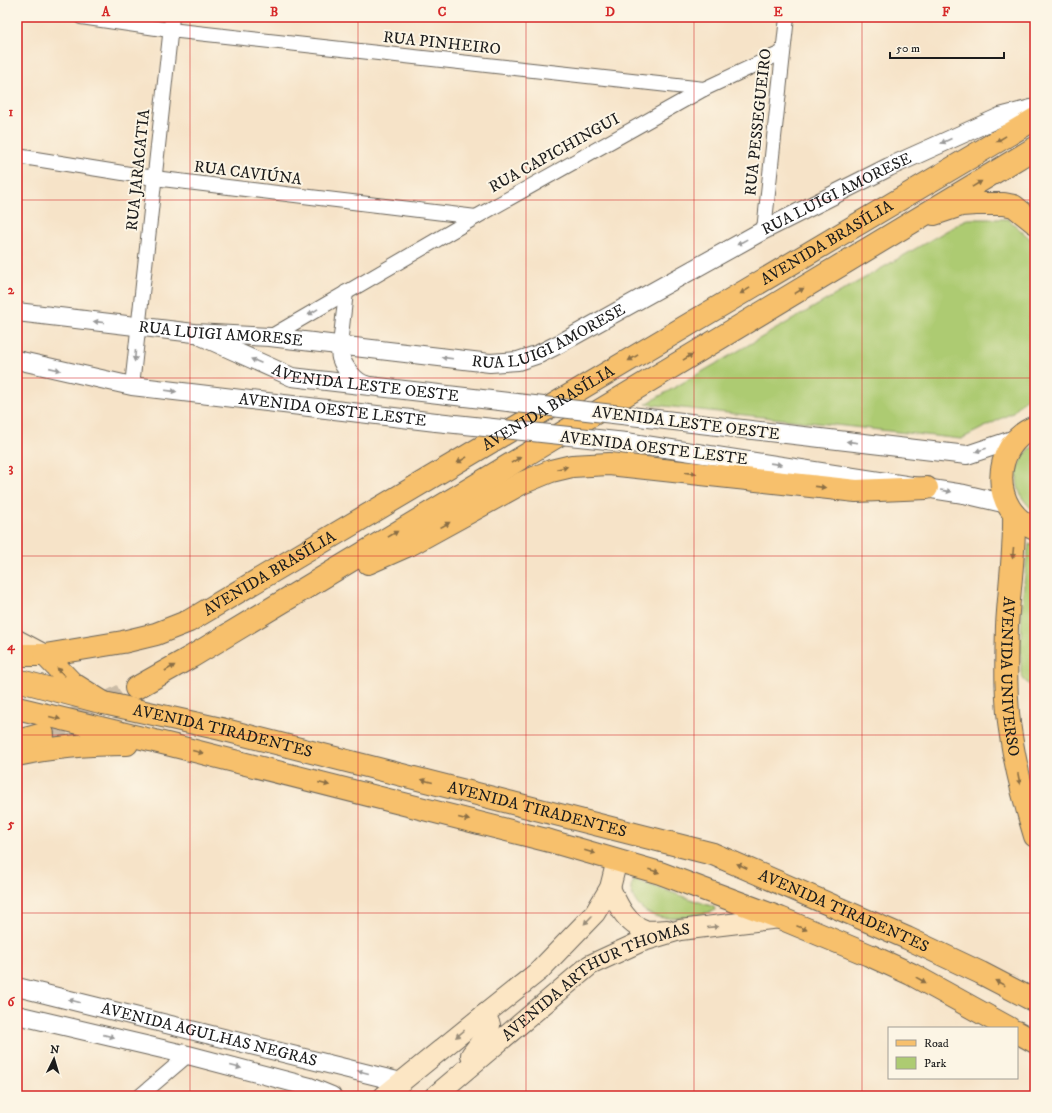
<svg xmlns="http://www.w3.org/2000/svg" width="1052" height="1113" viewBox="0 0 1052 1113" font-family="'IM FELL DW Pica',serif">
<rect width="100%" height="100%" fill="#fcf5e5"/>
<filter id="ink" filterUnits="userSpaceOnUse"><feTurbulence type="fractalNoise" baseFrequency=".025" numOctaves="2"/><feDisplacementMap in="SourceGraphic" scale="8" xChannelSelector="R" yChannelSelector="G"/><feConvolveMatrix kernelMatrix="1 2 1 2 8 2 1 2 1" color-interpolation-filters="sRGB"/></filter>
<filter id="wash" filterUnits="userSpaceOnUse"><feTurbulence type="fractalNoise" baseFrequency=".012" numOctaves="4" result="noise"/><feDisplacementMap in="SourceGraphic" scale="16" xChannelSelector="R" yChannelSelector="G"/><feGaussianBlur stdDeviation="0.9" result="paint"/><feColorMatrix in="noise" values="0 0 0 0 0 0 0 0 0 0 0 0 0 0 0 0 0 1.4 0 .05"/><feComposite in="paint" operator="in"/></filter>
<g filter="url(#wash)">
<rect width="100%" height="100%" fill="#f6e3c8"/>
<g fill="#adcb72" stroke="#647447">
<path d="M967,219H1008L1035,243V389L1012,413L961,439L646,404Z"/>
<path d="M1035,445V511C1011,495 1011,461 1035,445Z"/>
<path d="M1029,544L1035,546L1034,627L1035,690L1024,680L1021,673C1020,629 1022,586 1029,544Z"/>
<path d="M633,879L714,907L715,910L712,912C698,914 681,919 666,918C650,918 632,905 631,888C631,885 633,882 633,879Z"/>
</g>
</g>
<g filter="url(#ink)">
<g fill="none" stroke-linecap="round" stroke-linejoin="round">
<path stroke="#cabba6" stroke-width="22" stroke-dasharray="22 11" stroke-linecap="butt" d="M43,734L136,688"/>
<g stroke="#686258" stroke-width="16">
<g id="minor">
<path d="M81,17L170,30L704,89"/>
<path d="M17,156L154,178L476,217"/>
<path d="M764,230L787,17"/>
<path d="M270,337L476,217L704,89L783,52"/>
<path d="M340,345L346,292"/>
<path d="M132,386L172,17"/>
<path d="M140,1096L188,1055"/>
</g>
</g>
<g stroke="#686258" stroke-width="20">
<g id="tertiary">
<path id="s1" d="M17,312L194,333L270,337L490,363L518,361L539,354L559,344L764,230L889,167L1000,117L1035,108"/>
<path id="s2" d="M203,337L292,377L508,402"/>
<path d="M340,345C340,349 340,354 341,358C344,368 356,383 366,385"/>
<path id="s3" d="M17,360L132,386L436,422"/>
<path d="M648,418L967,455L1018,438"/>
<path d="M626,442L964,494L1007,504"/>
<path id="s4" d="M17,987L401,1082"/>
<path d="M17,1015L188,1055L310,1087L332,1096"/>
</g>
</g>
<g stroke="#686258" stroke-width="22">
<g id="secondary">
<path d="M17,640L45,655"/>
<path d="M610,888C618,905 626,924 645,930C652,932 660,930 667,930"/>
<path d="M471,1055L489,1031L490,1025L485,1014"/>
<path d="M384,1096L485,1014L539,971L595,913L610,888L617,860"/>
<path id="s5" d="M435,1096L590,965L640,942L680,930L780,918"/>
</g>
</g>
<g stroke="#686258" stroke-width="24">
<g id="primary">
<path d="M934,214L961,205L976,204H1004L1014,206L1035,223"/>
<path d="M1035,427C990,445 990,511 1035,529"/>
<path id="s6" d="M1014,514C1015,552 1009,589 1007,626C1006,661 1005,702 1011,736C1016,770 1025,803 1035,836"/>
<path id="s7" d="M17,680L104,703L221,729L713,854L907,938L981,973L1035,1001"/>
<path d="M17,708L171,745L550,841L660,873L780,918L869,955L911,974L1009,1028"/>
<path d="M17,755C53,747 90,744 127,744"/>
<path d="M1017,1032L1035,1042"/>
</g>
</g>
<g stroke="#686258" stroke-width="24">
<g id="trunk">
<path d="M368,563L411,544L522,483L551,471L572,466L609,464L856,491L927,488"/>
<path id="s8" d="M17,655H45L123,642L156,634L189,621L1035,119"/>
<path d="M45,655L72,683L104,703"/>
<path d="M136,688L191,657L1035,148"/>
<path d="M17,741L43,734"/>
</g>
</g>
<use href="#minor" stroke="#fff" stroke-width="14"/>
<use href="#tertiary" stroke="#fff" stroke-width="18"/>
<use href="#secondary" stroke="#fce6c4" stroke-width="20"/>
<use href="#primary" stroke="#f7c06c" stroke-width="22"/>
<use href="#trunk" stroke="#f7c06c" stroke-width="22"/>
<g stroke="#686258" stroke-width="20" stroke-linecap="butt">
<g id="tertiary-bridge">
<path d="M508,402L648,418"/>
<path d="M436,422L626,442"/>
</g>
</g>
<use href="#tertiary-bridge" stroke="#fff" stroke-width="18"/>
</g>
<defs><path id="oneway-solid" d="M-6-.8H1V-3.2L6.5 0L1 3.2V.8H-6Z"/></defs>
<g fill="#8a6e44">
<use href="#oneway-solid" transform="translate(1001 139) rotate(149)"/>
<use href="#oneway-solid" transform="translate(977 184) rotate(-31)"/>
<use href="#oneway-solid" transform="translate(745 291) rotate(149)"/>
<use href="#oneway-solid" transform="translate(799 291) rotate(-31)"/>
<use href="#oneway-solid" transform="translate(688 357) rotate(-31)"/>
<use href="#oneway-solid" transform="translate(633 358) rotate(149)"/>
<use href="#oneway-solid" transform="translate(462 460) rotate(149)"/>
<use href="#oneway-solid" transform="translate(516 460) rotate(-31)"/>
<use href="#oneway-solid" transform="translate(562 468) rotate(-13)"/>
<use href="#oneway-solid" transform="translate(691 473) rotate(6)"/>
<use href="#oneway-solid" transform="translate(820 487) rotate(7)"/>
<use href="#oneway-solid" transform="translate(445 525) rotate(-29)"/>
<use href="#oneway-solid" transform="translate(393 534) rotate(-31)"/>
<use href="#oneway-solid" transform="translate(1013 553) rotate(95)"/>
<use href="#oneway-solid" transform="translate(170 668) rotate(-30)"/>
<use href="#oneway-solid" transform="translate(61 672) rotate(-134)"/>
<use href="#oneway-solid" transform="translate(55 718) rotate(14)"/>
<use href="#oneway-solid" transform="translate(198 752) rotate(14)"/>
<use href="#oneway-solid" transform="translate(1019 779) rotate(79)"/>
<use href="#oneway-solid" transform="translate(427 781) rotate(-165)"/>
<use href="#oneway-solid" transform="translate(324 784) rotate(14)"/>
<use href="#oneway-solid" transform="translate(464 819) rotate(14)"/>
<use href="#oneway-solid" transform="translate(590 852) rotate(16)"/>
<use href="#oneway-solid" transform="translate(742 866) rotate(-156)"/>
<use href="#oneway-solid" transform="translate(654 871) rotate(18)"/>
<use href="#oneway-solid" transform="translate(802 928) rotate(22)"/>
<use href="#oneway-solid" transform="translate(921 980) rotate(29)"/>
<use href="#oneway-solid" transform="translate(1000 983) rotate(-153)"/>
</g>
<g fill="#999">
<use href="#oneway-solid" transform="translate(946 141) rotate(156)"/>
<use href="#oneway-solid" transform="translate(742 242) rotate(151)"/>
<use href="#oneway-solid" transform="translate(313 312) rotate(149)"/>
<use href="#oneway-solid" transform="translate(99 322) rotate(-173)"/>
<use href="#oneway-solid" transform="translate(135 356) rotate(95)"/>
<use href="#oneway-solid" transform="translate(447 358) rotate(-173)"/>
<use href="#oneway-solid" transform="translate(256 361) rotate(-157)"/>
<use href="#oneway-solid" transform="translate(55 369) rotate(13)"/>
<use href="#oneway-solid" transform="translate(171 391) rotate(7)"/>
<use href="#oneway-solid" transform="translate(852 442) rotate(-173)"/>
<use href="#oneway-solid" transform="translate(981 450) rotate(162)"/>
<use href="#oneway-solid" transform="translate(776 464) rotate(8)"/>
<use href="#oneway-solid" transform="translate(946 491) rotate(9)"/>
<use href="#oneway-solid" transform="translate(74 1001) rotate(-166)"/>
<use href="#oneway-solid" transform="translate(109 1036) rotate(13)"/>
<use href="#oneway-solid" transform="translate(236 1067) rotate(14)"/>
<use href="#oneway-solid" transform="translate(363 1072) rotate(-166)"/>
</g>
<g fill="#978b78">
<use href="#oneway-solid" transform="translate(588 920) rotate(134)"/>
<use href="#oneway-solid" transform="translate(713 927) rotate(-5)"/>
<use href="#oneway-solid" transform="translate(460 1034) rotate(141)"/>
</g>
</g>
<path fill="none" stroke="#d62828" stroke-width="1" stroke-opacity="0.55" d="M190,17V1096M358,17V1096M526,17V1096M694,17V1096M862,17V1096M17,200H1035M17,378H1035M17,556H1035M17,735H1035M17,913H1035"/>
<g text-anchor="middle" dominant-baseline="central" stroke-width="4" stroke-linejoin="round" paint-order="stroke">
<g font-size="16" fill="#1c1c1c" stroke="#fcf5e5">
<text transform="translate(442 43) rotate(6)">RUA PINHEIRO</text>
<text transform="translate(758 122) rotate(-84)">RUA PESSEGUEIRO</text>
<text transform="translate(554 153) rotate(-29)">RUA CAPICHINGUI</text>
<text transform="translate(138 170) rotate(-84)">RUA JARACATIA</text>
<text transform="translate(248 173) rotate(7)">RUA CAVIÚNA</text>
<text stroke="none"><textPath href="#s1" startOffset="864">RUA LUIGI AMORESE</textPath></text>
<text stroke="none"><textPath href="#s8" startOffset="918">AVENIDA BRASÍLIA</textPath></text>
<text stroke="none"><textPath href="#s1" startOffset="540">RUA LUIGI AMORESE</textPath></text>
<text stroke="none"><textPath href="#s1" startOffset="205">RUA LUIGI AMORESE</textPath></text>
<text stroke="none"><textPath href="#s2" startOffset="171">AVENIDA LESTE OESTE</textPath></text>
<text stroke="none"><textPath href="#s8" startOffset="594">AVENIDA BRASÍLIA</textPath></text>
<text stroke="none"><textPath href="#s3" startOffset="320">AVENIDA OESTE LESTE</textPath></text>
<text transform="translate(686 423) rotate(7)">AVENIDA LESTE OESTE</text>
<text transform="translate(654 448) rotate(7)">AVENIDA OESTE LESTE</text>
<text stroke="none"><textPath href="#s8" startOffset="270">AVENIDA BRASÍLIA</textPath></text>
<text stroke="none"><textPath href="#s6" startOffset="163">AVENIDA UNIVERSO</textPath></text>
<text stroke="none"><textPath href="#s7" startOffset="212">AVENIDA TIRADENTES</textPath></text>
<text stroke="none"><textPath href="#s7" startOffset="536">AVENIDA TIRADENTES</textPath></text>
<text stroke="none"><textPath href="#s7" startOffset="860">AVENIDA TIRADENTES</textPath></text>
<text stroke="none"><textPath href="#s5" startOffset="200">AVENIDA ARTHUR THOMAS</textPath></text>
<text stroke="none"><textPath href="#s4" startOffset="198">AVENIDA AGULHAS NEGRAS</textPath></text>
</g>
</g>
<rect width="1052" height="1113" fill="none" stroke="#fcf5e5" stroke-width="44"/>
<rect x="888" y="1027" width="130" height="52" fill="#fcf5e5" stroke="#a29e95"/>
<rect x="896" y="1040" width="20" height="6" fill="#f7c06c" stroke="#a29e95"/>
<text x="924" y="1047" font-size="12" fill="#1c1c1c">Road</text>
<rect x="896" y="1057" width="20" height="12" fill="#adcb72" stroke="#a29e95"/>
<text x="924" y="1067" font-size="12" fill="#1c1c1c">Park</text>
<g transform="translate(54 1059) rotate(5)" stroke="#fcf5e5" stroke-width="3" paint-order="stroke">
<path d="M0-3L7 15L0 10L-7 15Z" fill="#1c1c1c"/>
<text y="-6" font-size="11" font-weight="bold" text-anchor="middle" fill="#1c1c1c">N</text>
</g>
<path d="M890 52v6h114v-6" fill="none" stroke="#1c1c1c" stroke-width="2"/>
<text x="896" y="52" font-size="12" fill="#1c1c1c" stroke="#fcf5e5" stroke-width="3" paint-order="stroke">50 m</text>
<rect x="22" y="22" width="1008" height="1069" fill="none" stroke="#d62828" stroke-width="1.5"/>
<g font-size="13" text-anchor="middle" font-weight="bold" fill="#d62828">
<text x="106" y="16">A</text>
<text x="274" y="16">B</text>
<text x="442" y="16">C</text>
<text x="610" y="16">D</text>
<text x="778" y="16">E</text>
<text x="946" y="16">F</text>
<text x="11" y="116">1</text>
<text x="11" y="294">2</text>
<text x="11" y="472">3</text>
<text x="11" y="650">4</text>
<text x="11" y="828">5</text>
<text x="11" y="1006">6</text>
</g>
</svg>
